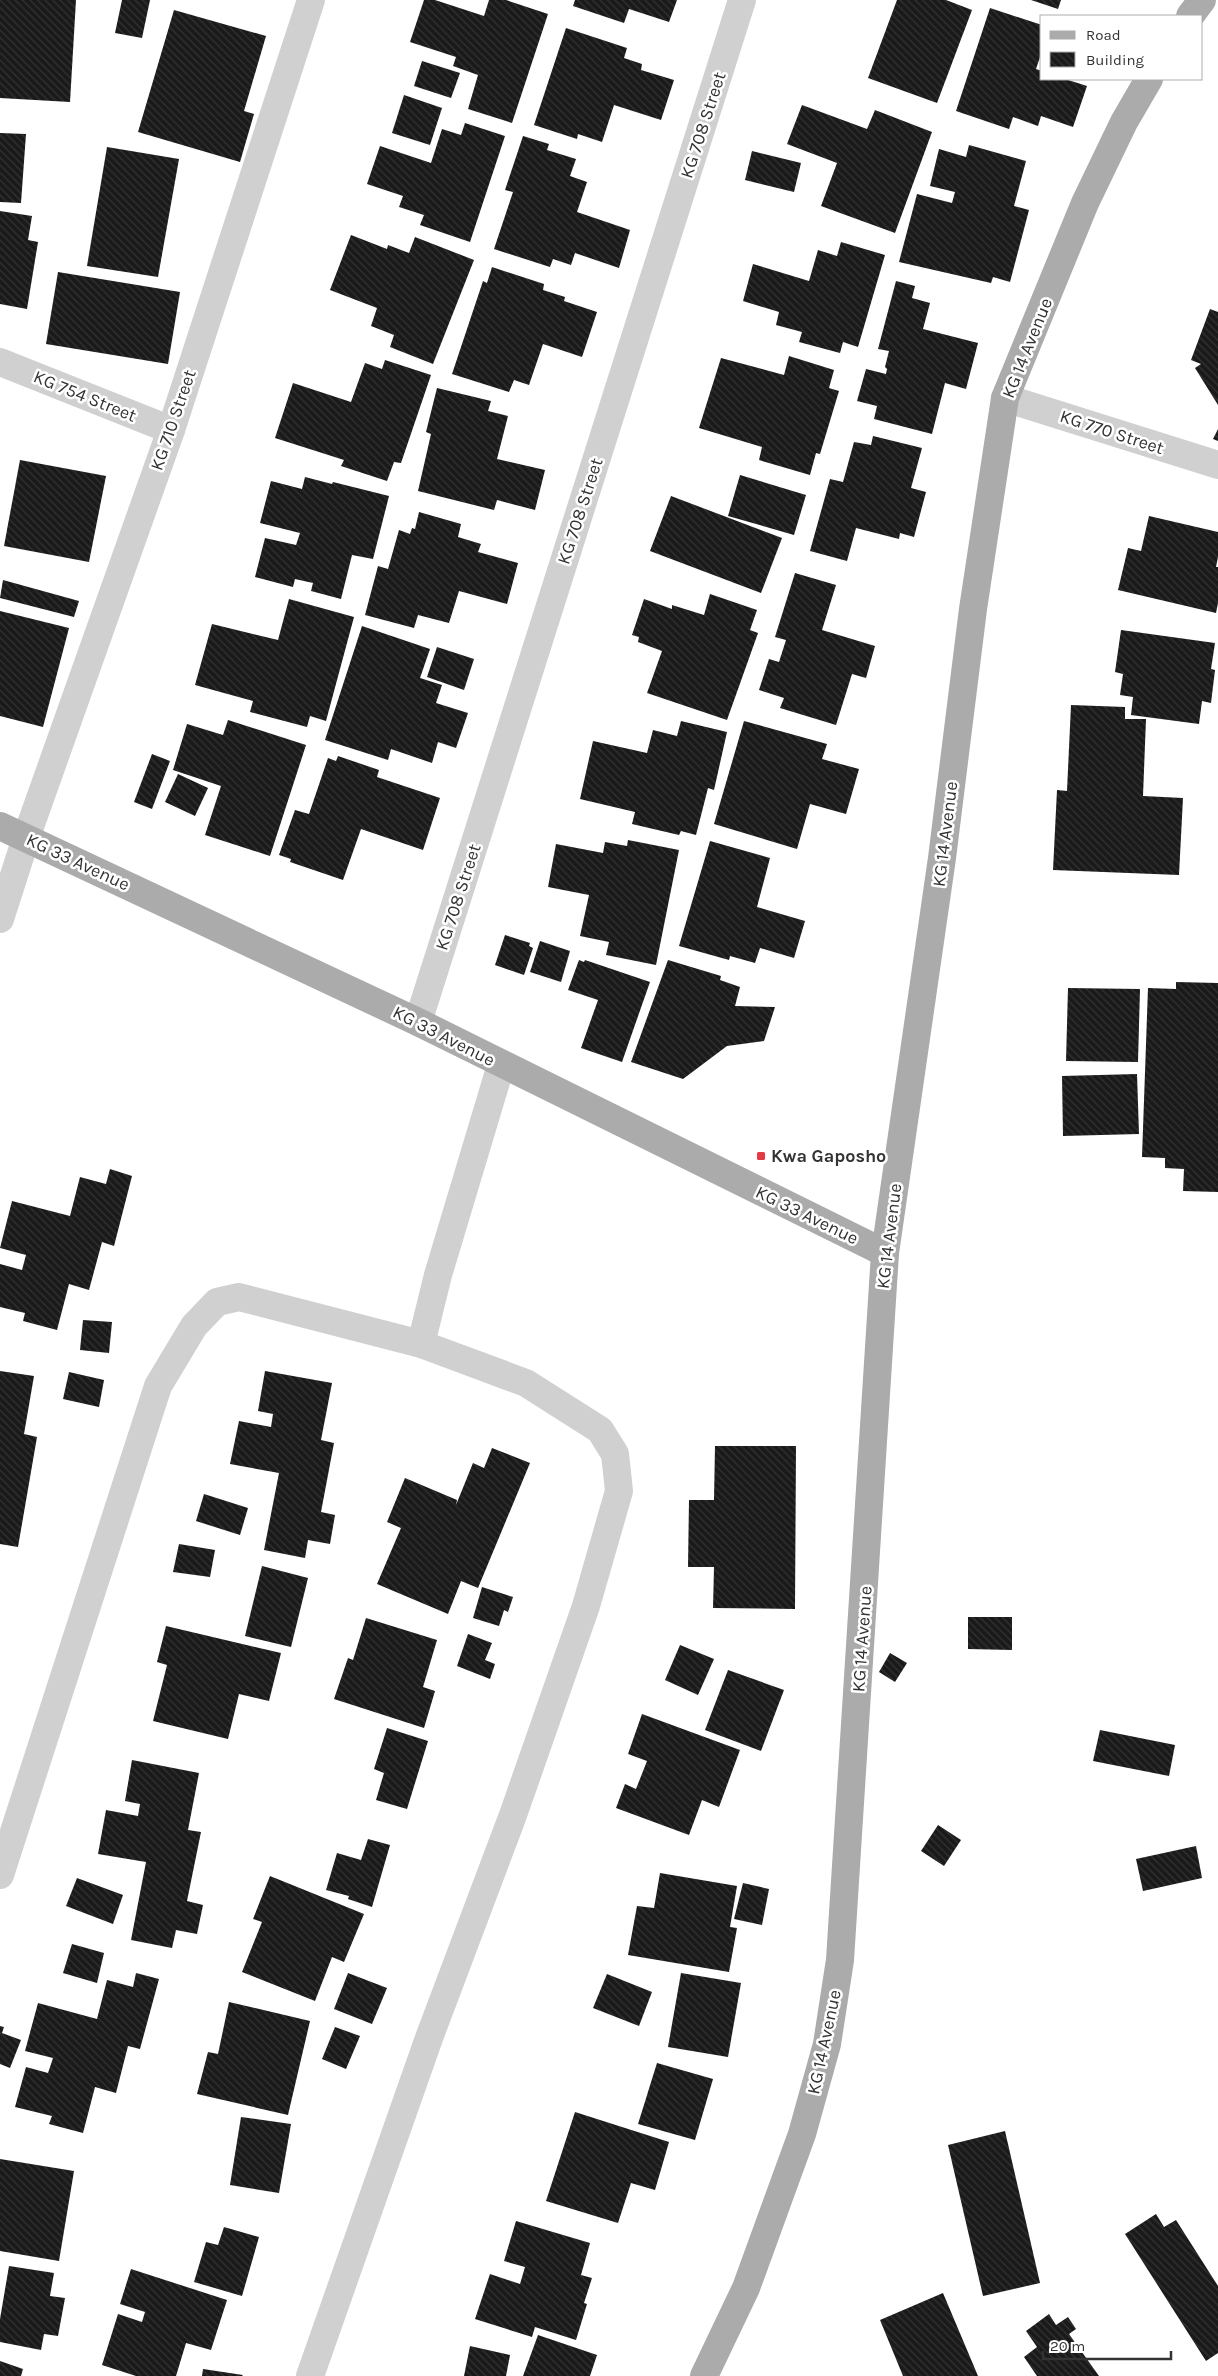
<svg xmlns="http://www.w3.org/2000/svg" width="1218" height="2376" viewBox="0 0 1218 2376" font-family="Karla,sans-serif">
<defs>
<pattern id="building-back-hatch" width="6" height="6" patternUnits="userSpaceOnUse" patternTransform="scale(1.25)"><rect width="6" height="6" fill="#1a1a1a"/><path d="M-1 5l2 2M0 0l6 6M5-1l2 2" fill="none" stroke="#333"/></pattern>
</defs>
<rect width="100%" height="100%" fill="#fff"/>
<g fill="url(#building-back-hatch)">
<path d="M0,0H76L70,102L0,98Z"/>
<path d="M122,0H150L142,38L115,33Z"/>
<path d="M424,0H435L484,16L489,0H506L548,14L512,123L468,109L478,75L453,66L456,57L410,42Z"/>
<path d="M575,0H677L669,22L629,9L624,23L573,6Z"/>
<path d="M897,0H946L972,10L937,103L868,78Z"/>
<path d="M1031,0H1061L1058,9Z"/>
<path d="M990,8L1042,25V51L1036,69L1042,71V79H1065L1087,86L1073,127L1041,116L1038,126L1013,117L1009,129L956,111Z"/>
<path d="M174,10L266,36L244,111L254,114L240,162L138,132Z"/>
<path d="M566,28L627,48L624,58L642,64L641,70L674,80L661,120L614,105L602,142L578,134L577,139L534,125Z"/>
<path d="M422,61L460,73L451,98L414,86Z"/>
<path d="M404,95L442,108L430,145L392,133Z"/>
<path d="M802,105L867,129L875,110L932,132L895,233L821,206L837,163L787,144Z"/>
<path d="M465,123L505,136L470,242L420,225L424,215L399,207L403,196L367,184L380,146L431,163L442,129L461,135Z"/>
<path d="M0,133L26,134L21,203L0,202Z"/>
<path d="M523,136L549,144L547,150L576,159L570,176L587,182L577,212L630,230L619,268L575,253L571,265L553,259L550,267L494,249L513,192L505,190Z"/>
<path d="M969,145L1026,161L1014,206L1029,210L1010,282L993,277L991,283L899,262L917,194L952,203L955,192L930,186L939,149L966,157Z"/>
<path d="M107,147L179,159L158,277L87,266Z"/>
<path d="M752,151L801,163L794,192L745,180Z"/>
<path d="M0,211L32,216L28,240L38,242L27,309L0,304Z"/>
<path d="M351,235L387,249L388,245L409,253L415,237L474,260L433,364L390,347L394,335L371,326L377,308L330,290Z"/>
<path d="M841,242L885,255L858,347L843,342L840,353L799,342L802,332L776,325L779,312L743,301L753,264L809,281L818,250L837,256Z"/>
<path d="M492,267L544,284L543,290L565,297L564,301L597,312L582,357L543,344L529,385L514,380L509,392L452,374L483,281L487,283Z"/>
<path d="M58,272L180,292L168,364L46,344Z"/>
<path d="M896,281L915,286L912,298L930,303L923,329L978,343L966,389L945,383L932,434L874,419L877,406L857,401L866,369L886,374L887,369L885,367L889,351L878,349Z"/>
<path d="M1210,309L1218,312V405L1195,368L1201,364L1191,360Z"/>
<path d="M789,356L834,370L829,388L839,391L820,454L816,453L810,475L759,460L762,447L699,428L721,358L784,375Z"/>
<path d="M385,360L431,375L401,463L394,462L387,481L341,466L344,460L275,438L293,383L351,402L365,363L382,369Z"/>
<path d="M437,388L491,401L488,411L508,416L497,459L545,470L535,510L497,500L494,510L418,491L431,434L426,432Z"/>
<path d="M1218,429V441L1213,439Z"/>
<path d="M873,436L922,448L911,488L926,492L914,537L900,533L899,539L856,528L847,561L810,551L830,479L843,482L854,442L871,445Z"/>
<path d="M20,460L106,476L89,562L4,546Z"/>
<path d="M740,475L806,495L794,535L728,516Z"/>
<path d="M305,477L332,484L333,482L389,496L373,559L352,555L341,599L311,591L313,583L295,579L293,587L255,577L265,538L296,545L300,533L260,523L271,481L302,489Z"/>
<path d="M671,496L782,538L761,593L650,551Z"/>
<path d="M419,512L461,524L458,537L481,544L478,552L518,563L507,604L459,591L449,623L418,615L414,628L365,615L378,566L388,569L399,530L410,534L412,528L415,529Z"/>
<path d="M1149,516L1218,532V557L1216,567H1218V603L1216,613L1118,590L1128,548L1141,551Z"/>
<path d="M795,573L836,585L822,630L875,646L866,678L852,674L836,725L780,708L784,698L759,690L769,659L779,662L786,640L775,637Z"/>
<path d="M3,580L79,601L74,617L0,598Z"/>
<path d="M710,594L757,610L750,630L758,633L727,720L647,693L662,651L638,642L639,637L632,635L644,599L672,609V605L704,615Z"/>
<path d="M289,599L354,617L326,721L310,716L307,727L250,712L253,701L195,685L212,624L278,640Z"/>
<path d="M0,611L69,628L43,727L0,716Z"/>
<path d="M362,626L430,649L420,678L442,685L436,703L468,713L456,748L438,742L432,763L391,749L388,760L325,740Z"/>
<path d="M1121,630L1215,643L1211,669L1215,670L1211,703L1202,701L1199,724L1131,715L1133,697L1120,695L1123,674L1115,672Z"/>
<path d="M437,647L474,659L464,690L427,677Z"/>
<path d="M1071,705L1125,707V719H1146L1143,796L1183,798L1179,875L1053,870L1057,790L1067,791Z"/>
<path d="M228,720L306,745L270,856L205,835L221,786L173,770L187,724L223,735Z"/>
<path d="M681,721L727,732L714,790L708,788L696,835L681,831L679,835L632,824L635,812L580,799L593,741L647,753L653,730L677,736Z"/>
<path d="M744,721L827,744L822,759L859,769L846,814L810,804L797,849L714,824Z"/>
<path d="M152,754L170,761L152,809L134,802Z"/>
<path d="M338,756L379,770L377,777L440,798L423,850L361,829L343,880L290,862L291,859L279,855L295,810L309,814L328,758L336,761Z"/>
<path d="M178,774L208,788L195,816L165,802Z"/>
<path d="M628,840L679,850L656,965L606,955L609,942L580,936L589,895L548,887L556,844L603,853L605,842L627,846Z"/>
<path d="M710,841L770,858L757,907L805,921L794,958L760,948L755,963L730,956L729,960L679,946Z"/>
<path d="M505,935L530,943L529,946L533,948L524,975L495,965Z"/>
<path d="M540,941L570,951L561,982L530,972Z"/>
<path d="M579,960L584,962L585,960L650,982L622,1062L581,1048L598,1000L568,990Z"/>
<path d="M668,960L721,976L720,980L740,987L735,1006L775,1007L764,1041L727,1046L683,1079L631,1062Z"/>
<path d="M1176,982L1218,983V1192L1183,1191L1184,1169L1165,1168V1158L1142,1157L1148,988L1176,989Z"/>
<path d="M1068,988L1140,989L1138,1062L1066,1061Z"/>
<path d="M1137,1074L1139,1134L1063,1136L1062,1076Z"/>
<path d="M110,1169L132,1176L114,1246L102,1242L89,1290L69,1284L57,1330L23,1321L25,1313L0,1307V1264L22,1270L26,1255L0,1248L12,1201L70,1216L80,1177L106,1184Z"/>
<path d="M83,1320L112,1322L109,1353L80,1350Z"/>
<path d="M0,1371L34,1376L24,1434L37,1437L18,1547L0,1544Z"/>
<path d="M265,1371L332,1383L321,1440L334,1443L321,1512L335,1515L330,1544L308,1540L305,1558L264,1550L279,1473L230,1464L239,1421L271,1427L273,1414L258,1411Z"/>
<path d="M69,1372L104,1380L99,1407L63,1399Z"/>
<path d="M715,1446H796L795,1609L713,1608L714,1567H688L689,1500H714Z"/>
<path d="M492,1448L530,1463L478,1588L461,1581L448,1614L377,1584L401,1528L387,1522L405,1478L457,1500L456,1505L473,1463L484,1468Z"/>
<path d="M204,1494L248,1508L240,1535L196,1521Z"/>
<path d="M179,1544L215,1550L210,1577L173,1572Z"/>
<path d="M262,1566L308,1578L291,1647L245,1636Z"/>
<path d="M482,1587L513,1597L508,1612L504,1610L499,1626L473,1618Z"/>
<path d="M968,1617H1012V1650L968,1649Z"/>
<path d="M366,1618L437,1640L423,1687L435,1691L424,1728L334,1699L348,1658L353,1660Z"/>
<path d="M166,1626L281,1653L269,1701L239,1694L228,1739L153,1721L167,1665L157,1662Z"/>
<path d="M468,1634L492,1643L485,1660L495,1664L490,1679L457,1666Z"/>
<path d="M680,1645L714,1659L698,1695L665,1680Z"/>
<path d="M890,1653L907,1663L895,1682L879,1672Z"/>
<path d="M728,1670L784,1690L761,1751L705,1730Z"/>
<path d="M642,1714L740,1750L719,1807L702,1800L689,1835L616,1808L625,1784L636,1789L647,1761L628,1754Z"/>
<path d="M387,1728L428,1741L407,1809L376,1800L384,1773L374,1769Z"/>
<path d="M1100,1730L1175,1745L1169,1776L1093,1761Z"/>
<path d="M132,1760L199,1773L188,1830L201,1832L187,1901L203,1905L197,1934L176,1930L172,1948L131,1940L146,1862L98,1854L106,1810L138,1816L140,1804L125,1801Z"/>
<path d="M938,1825L961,1840L944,1866L921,1851Z"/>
<path d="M368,1839L390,1845L372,1907L348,1899L349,1896L326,1890L337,1853L361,1860Z"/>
<path d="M1196,1846L1202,1878L1143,1891L1136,1859Z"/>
<path d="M660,1873L737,1886L730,1927L737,1928L729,1972L628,1955L637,1906L654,1908Z"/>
<path d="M270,1876L364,1914L344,1962L332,1957L315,2001L242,1972L262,1922L253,1919Z"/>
<path d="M77,1878L123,1895L113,1924L66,1906Z"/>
<path d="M743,1883L769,1889L762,1925L734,1919Z"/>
<path d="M72,1944L104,1953L97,1983L63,1973Z"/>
<path d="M136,1973L159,1979L140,2049L128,2046L116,2093L95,2087L83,2133L49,2124L52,2116L15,2107L26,2067L48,2073L53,2058L25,2051L38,2003L97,2019L107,1980L133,1987Z"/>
<path d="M348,1973L387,1988L372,2024L334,2009Z"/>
<path d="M681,1973L741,1983L728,2057L668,2047Z"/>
<path d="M607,1974L652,1992L639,2026L593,2008Z"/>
<path d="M229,2002L310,2021L288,2115L197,2094L208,2052L218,2054Z"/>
<path d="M0,2026L4,2027L2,2033L21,2040L10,2068L0,2064Z"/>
<path d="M335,2027L360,2036L346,2069L322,2059Z"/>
<path d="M657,2063L713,2079L695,2140L638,2124Z"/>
<path d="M575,2112L669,2142L655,2190L631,2183L618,2223L546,2201Z"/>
<path d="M241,2117L291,2124L279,2193L230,2185Z"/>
<path d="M1005,2131L1040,2283L983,2296L948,2145Z"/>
<path d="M0,2159L74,2171L59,2261L0,2251Z"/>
<path d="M1156,2214L1164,2227L1176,2220L1218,2286V2353L1206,2361L1125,2234Z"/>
<path d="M516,2221L590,2243L581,2275L592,2278L584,2303L587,2304L576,2340L535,2327L532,2337L475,2319L490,2274L520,2284L525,2267L504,2261Z"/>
<path d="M224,2227L259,2237L242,2296L194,2282L206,2242L218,2245Z"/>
<path d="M9,2266L54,2273L50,2296L65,2298L58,2336L44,2334L41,2350L0,2342V2319Z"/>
<path d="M131,2269L227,2300L211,2350L186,2343L176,2376H136L102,2365L118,2314L142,2322L145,2312L120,2304Z"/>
<path d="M943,2293L978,2376H903L880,2320Z"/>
<path d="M1049,2314L1056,2325L1068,2317L1076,2329L1069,2334L1099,2376H1037L1024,2357L1037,2347L1026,2331Z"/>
<path d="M538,2335L597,2355L590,2376H523Z"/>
<path d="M470,2346L510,2355L506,2376H464Z"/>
<path d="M0,2361L23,2369L21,2376H0Z"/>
<path d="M203,2369L243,2375L242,2376H202Z"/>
</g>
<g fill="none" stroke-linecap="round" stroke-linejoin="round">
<g stroke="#d0d0d0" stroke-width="28">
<path d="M0,362L171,430"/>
<path d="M1005,398L1218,465"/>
<path d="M0,919L26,838L171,430L311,0"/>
<path d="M418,1022L742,0"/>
<path d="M421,1344L438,1275L501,1065"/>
<path d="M0,1875L158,1386L194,1326L217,1302L239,1297L421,1344L526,1383L600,1430L615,1454L619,1491L586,1606L513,1815L429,2038L310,2376"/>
</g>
<g stroke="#ababab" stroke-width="28">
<path d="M1190,16L1202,0"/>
<path d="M0,826L418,1022L885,1253"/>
<path d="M704,2376L746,2288L802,2134L827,2044L840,1960L885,1253L942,858L973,609L1005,398L1085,203L1124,122L1149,79"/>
</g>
</g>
<rect fill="#e63946" stroke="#fff" stroke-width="2" x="756" y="1151" width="10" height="10" rx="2.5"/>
<g text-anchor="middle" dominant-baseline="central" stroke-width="5" stroke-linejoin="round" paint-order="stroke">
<g font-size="18" fill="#333" stroke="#fff">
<text transform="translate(703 125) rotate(-72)">KG 708 Street</text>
<text transform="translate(1027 348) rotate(-68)">KG 14 Avenue</text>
<text transform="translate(85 396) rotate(22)">KG 754 Street</text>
<text transform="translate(173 420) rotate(-71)">KG 710 Street</text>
<text transform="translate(1112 432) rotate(18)">KG 770 Street</text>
<text transform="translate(580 511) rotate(-72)">KG 708 Street</text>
<text transform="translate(945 834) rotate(-83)">KG 14 Avenue</text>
<text transform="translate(78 862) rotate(25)">KG 33 Avenue</text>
<text transform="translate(458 897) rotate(-72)">KG 708 Street</text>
<text transform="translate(444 1036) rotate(27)">KG 33 Avenue</text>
<text transform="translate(807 1215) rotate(26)">KG 33 Avenue</text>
<text transform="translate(889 1236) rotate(-83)">KG 14 Avenue</text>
<text transform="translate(862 1639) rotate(-86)">KG 14 Avenue</text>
<text transform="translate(824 2042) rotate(-78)">KG 14 Avenue</text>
</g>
<g font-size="18" font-weight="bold" fill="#333" stroke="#fff" text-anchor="start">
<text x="771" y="1156">Kwa Gaposho</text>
</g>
</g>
<rect x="1040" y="15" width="162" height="65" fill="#ffffff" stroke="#adadad"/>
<rect x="1050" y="31" width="25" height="8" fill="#ababab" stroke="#adadad"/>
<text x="1086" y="40" font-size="15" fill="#333333">Road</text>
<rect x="1050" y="52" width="25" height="15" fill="url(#building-back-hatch)" stroke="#adadad"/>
<text x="1086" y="65" font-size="15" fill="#333333">Building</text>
<path d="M1043 2351v8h128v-8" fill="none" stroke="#333333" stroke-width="2.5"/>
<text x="1050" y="2351" font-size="15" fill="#333333" stroke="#ffffff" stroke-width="4" paint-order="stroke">20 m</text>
</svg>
